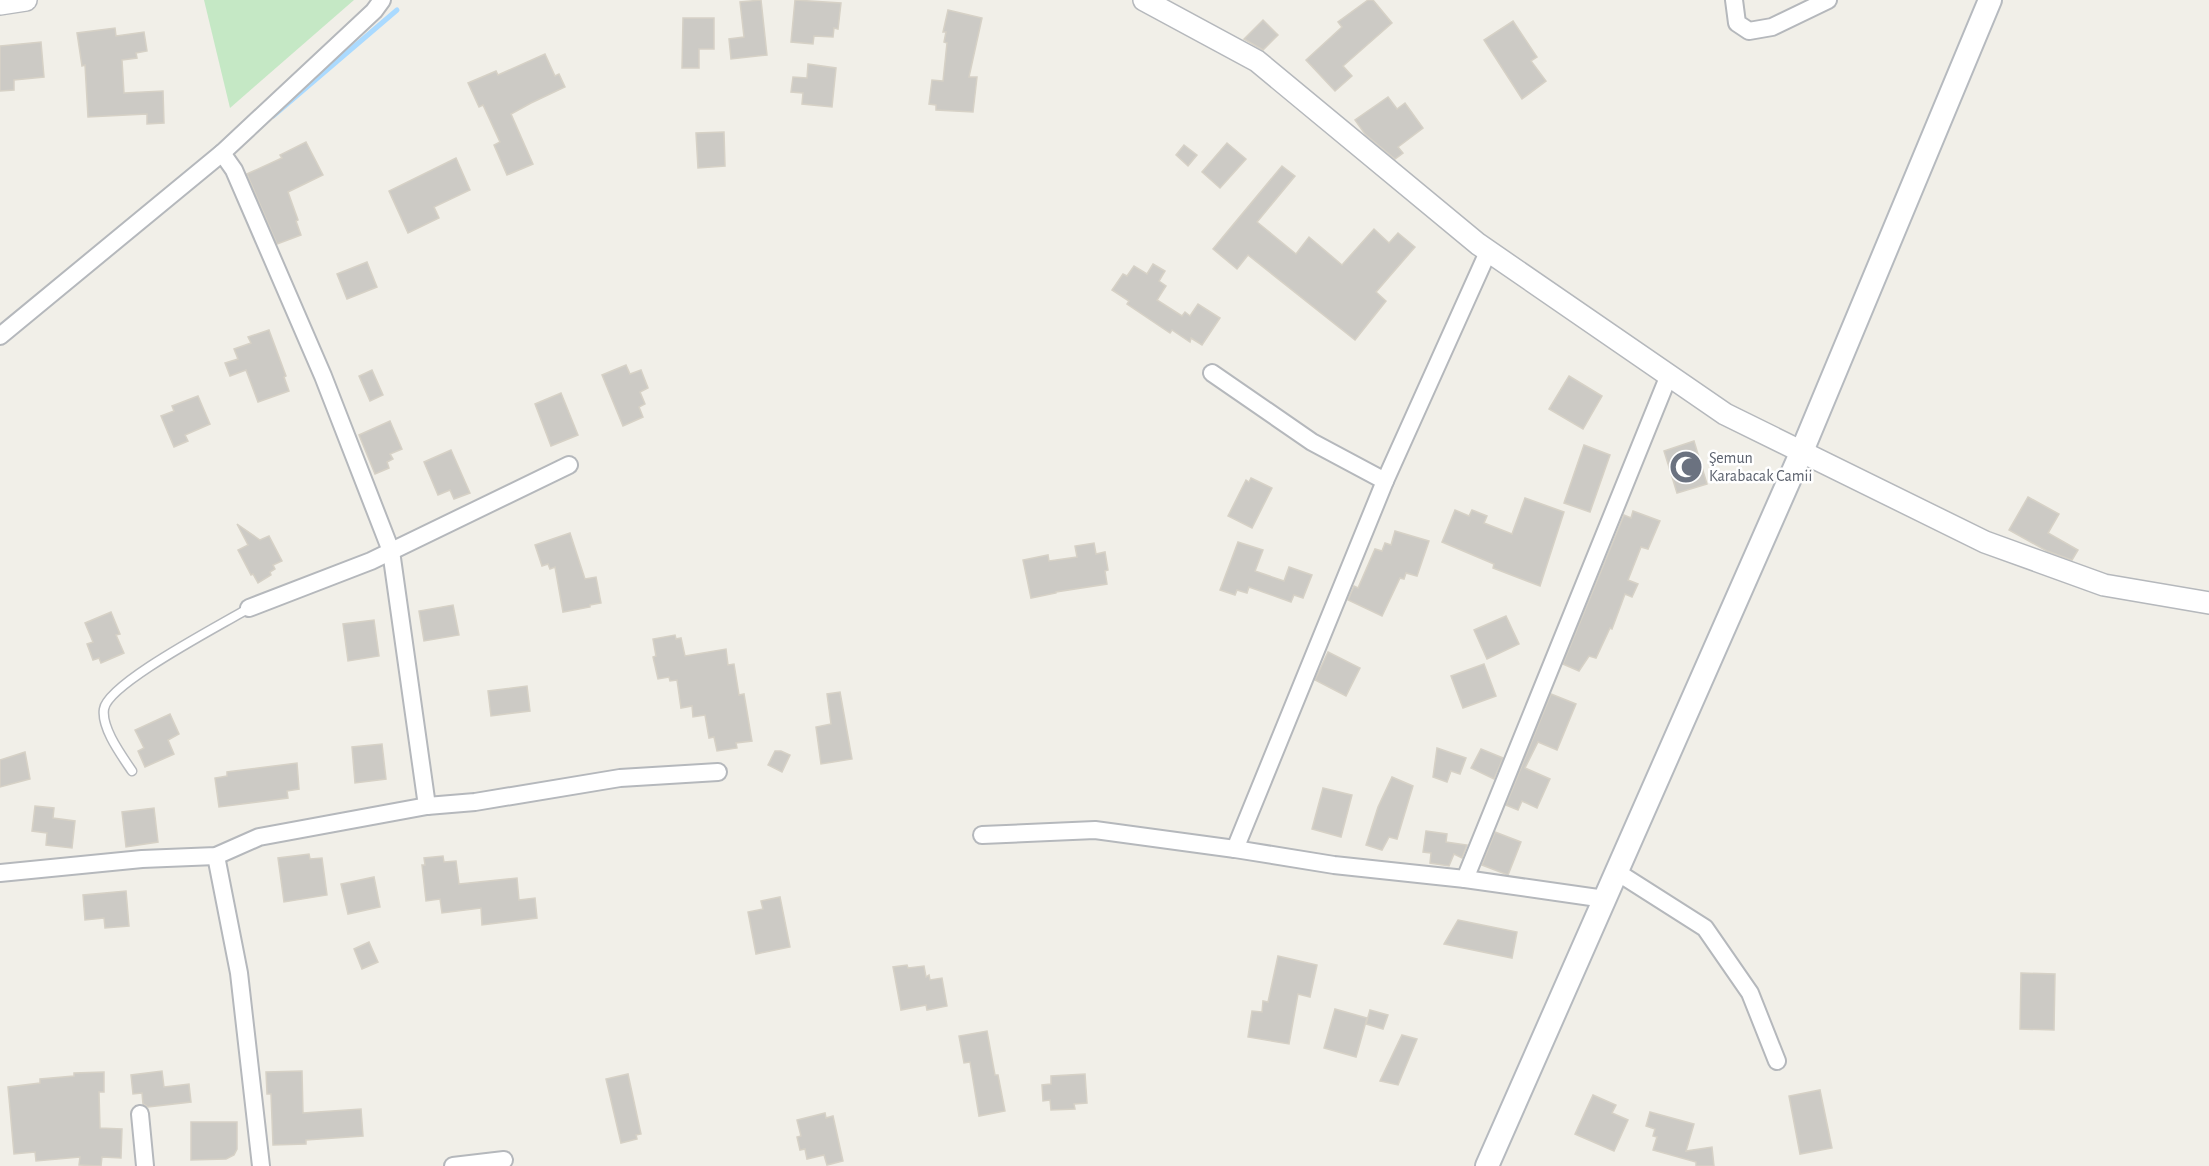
<svg xmlns="http://www.w3.org/2000/svg" width="2209" height="1166" viewBox="0 0 2209 1166" font-family="'Alegreya Sans',sans-serif">
<rect width="100%" height="100%" fill="#f1efe8"/>
<path fill="#c5e8c5" d="M204,0H354L230,108Z"/>
<g fill="none" stroke-linecap="round" stroke-linejoin="round">
<path stroke="#aadaff" stroke-width="5" d="M273,116L397,10"/>
</g>
<g fill="#cccac5" stroke="#d6d1c6" stroke-width="1.5">
<path d="M761,0L767,55L731,59L729,39L744,37L740,2Z"/>
<path d="M795,0L841,3L838,29L834,28L833,37L814,36L813,44L791,42Z"/>
<path d="M1368,0H1373L1392,23L1343,66L1352,76L1335,91L1306,60L1342,27L1338,22Z"/>
<path d="M948,10L982,18L969,77H977L973,112L936,110V105L929,104L932,80L943,81L947,43L944,42L946,32H943Z"/>
<path d="M683,18H714V49H699V68H682Z"/>
<path d="M1263,20L1278,35L1263,50L1244,39Z"/>
<path d="M1513,21L1537,57L1531,61L1546,81L1522,99L1484,40Z"/>
<path d="M115,28L116,36L144,32L147,51L136,53L137,58L122,60L124,93L163,91L164,123L147,124V114L88,117L85,65L82,66L77,33Z"/>
<path d="M41,42L44,77L14,80V90L0,91V46Z"/>
<path d="M545,54L555,76L559,74L565,87L531,103L511,114L533,164L507,175L494,145L500,142L483,105L479,107L468,83L496,71L498,75Z"/>
<path d="M808,64L836,68L832,107L802,104L803,93L791,92L793,77L807,78Z"/>
<path d="M1388,97L1397,109L1405,103L1423,128L1398,147L1403,153L1395,159L1365,134L1355,120Z"/>
<path d="M724,132L725,166L698,168L696,133Z"/>
<path d="M306,142L323,175L288,192L298,220L296,221L301,235L277,244L247,174L282,158L280,155Z"/>
<path d="M1227,143L1246,159L1220,188L1202,172Z"/>
<path d="M1184,145L1197,155L1188,166L1176,155Z"/>
<path d="M456,158L470,190L434,207L439,218L408,233L389,191Z"/>
<path d="M1282,166L1295,176L1257,222L1296,254L1309,237L1342,265L1374,229L1389,243L1398,233L1415,247L1376,292L1386,301L1355,340L1248,255L1237,269L1213,249Z"/>
<path d="M367,262L377,287L347,299L337,274Z"/>
<path d="M1153,264L1165,271L1159,281L1166,286L1157,300L1182,316L1185,312L1190,316L1198,304L1220,318L1202,345L1191,338L1190,342L1172,330L1170,333L1127,304L1129,301L1112,290L1123,274L1127,276L1134,266L1147,274Z"/>
<path d="M269,330L286,376L284,377L289,391L258,402L246,370L230,376L225,363L238,359L234,349L251,343L248,337Z"/>
<path d="M626,365L630,374L641,370L648,388L640,392L645,404L639,407L643,417L623,426L602,375Z"/>
<path d="M372,370L383,395L370,401L359,376Z"/>
<path d="M1569,376L1602,396L1583,429L1549,409Z"/>
<path d="M561,393L578,435L551,446L535,404Z"/>
<path d="M198,396L210,424L185,435L188,441L174,447L161,416L174,411L172,406Z"/>
<path d="M390,421L402,449L390,454L393,459L387,462L389,468L375,474L359,435Z"/>
<path d="M1694,441L1707,484L1677,493L1664,451Z"/>
<path d="M1584,445L1610,455L1590,512L1564,503Z"/>
<path d="M451,450L470,493L454,499L450,490L438,495L424,462Z"/>
<path d="M1251,478L1272,488L1252,528L1228,516L1246,480L1249,482Z"/>
<path d="M2028,497L2059,514L2048,533L2078,550L2072,560L2047,551L2009,530Z"/>
<path d="M1525,498L1564,512L1540,586L1493,568L1494,564L1442,542L1455,510L1469,516L1472,510L1487,516L1484,523L1512,534Z"/>
<path d="M1633,511L1660,521L1648,549L1641,547L1628,580L1638,584L1632,597L1625,594L1612,629L1610,628L1596,658L1589,656L1579,671L1563,664L1624,515L1631,518Z"/>
<path d="M237,524L260,540L269,536L282,561L273,565L275,569L270,572L271,575L258,583L253,574L251,575L238,550L248,545Z"/>
<path d="M1395,531L1429,541L1417,576L1406,573L1404,579L1400,578L1382,616L1348,600L1354,586L1358,588L1375,549L1382,551L1385,543L1391,545Z"/>
<path d="M570,533L585,579L596,577L601,603L590,605V607L563,612L555,567L550,569L548,564L542,566L535,545Z"/>
<path d="M1238,542L1263,550L1255,571L1284,581L1289,567L1312,575L1303,598L1294,595L1291,602L1249,587L1247,593L1237,590L1235,595L1220,590Z"/>
<path d="M1094,543L1096,554L1105,552L1108,570L1105,571L1107,584L1056,592V593L1031,598L1023,560L1048,555L1049,561L1077,557L1075,546Z"/>
<path d="M453,605L459,635L424,641L419,611Z"/>
<path d="M111,612L120,634L116,635L124,653L101,663L99,658L93,660L87,644L93,642L85,623Z"/>
<path d="M1506,616L1519,644L1487,659L1474,630Z"/>
<path d="M374,620L379,656L348,661L343,624Z"/>
<path d="M675,635L676,639L681,638L685,656L726,649L728,665L734,664L739,695L744,694L752,741L736,743L737,748L717,751L714,737L709,738L705,715L693,717L692,706L681,708L677,680L670,681L669,677L658,679L653,657L656,656L653,639Z"/>
<path d="M1328,652L1360,668L1346,696L1315,680Z"/>
<path d="M1484,664L1496,696L1463,708L1451,676Z"/>
<path d="M527,686L530,711L491,716L488,691Z"/>
<path d="M840,692L852,759L821,764L816,727L831,724L827,694Z"/>
<path d="M1551,694L1576,704L1557,750L1538,742L1525,768L1550,779L1537,808L1522,801L1518,810L1506,805Z"/>
<path d="M170,714L179,734L168,740L174,754L145,767L138,751L144,748L135,730Z"/>
<path d="M382,744L386,779L355,783L352,747Z"/>
<path d="M1437,748L1466,758L1460,774L1451,771L1447,782L1433,777Z"/>
<path d="M1481,749L1503,758L1494,779L1471,768Z"/>
<path d="M775,751H781L790,755L782,772L768,765Z"/>
<path d="M25,752L30,779L0,787V760Z"/>
<path d="M297,763L299,789L287,791L288,798L219,807L215,778L227,776V772Z"/>
<path d="M1392,777L1413,786L1397,839L1389,837L1382,850L1366,845L1378,807Z"/>
<path d="M1323,788L1352,795L1341,837L1312,829Z"/>
<path d="M35,806L54,808L53,818L75,821L72,848L46,845L47,833L32,831Z"/>
<path d="M154,808L158,842L126,847L122,812Z"/>
<path d="M1426,831L1447,834L1446,842L1467,845L1462,858L1454,854L1449,866L1430,863L1431,853L1423,852Z"/>
<path d="M1495,832L1521,842L1508,875L1482,865Z"/>
<path d="M309,854L310,859L322,858L327,895L284,902L278,858Z"/>
<path d="M443,856L444,862L456,861L459,884L517,878L519,900L535,898L537,918L482,925L481,908L442,913L440,899L426,901L422,865H425L424,858Z"/>
<path d="M374,877L380,907L348,914L341,884Z"/>
<path d="M126,891L129,926L105,928L104,918L85,920L83,895Z"/>
<path d="M780,897L790,947L756,954L748,912L763,909L761,901Z"/>
<path d="M1458,920L1517,932L1512,958L1444,944Z"/>
<path d="M369,942L378,962L362,969L354,949Z"/>
<path d="M1278,956L1317,965L1310,997L1298,994L1289,1044L1248,1037L1252,1011L1262,1012L1263,1001L1268,1002Z"/>
<path d="M907,965L908,968L924,966L926,977L929,975L930,980L942,978L947,1006L927,1010L926,1005L901,1010L893,967Z"/>
<path d="M2021,973L2055,974L2054,1030L2020,1029Z"/>
<path d="M1335,1009L1367,1018L1356,1057L1324,1048Z"/>
<path d="M1370,1010L1388,1015L1383,1029L1366,1024Z"/>
<path d="M987,1031L995,1075H998L1005,1111L979,1116L970,1062L964,1063L959,1036Z"/>
<path d="M1402,1035L1417,1039L1398,1085L1380,1081Z"/>
<path d="M162,1071L164,1087L189,1084L191,1102L148,1107L143,1104L142,1093L133,1094L131,1075Z"/>
<path d="M302,1071L303,1113L361,1109L363,1136L306,1140V1144L273,1145L271,1094H267L266,1072Z"/>
<path d="M104,1072V1092H99L100,1128L122,1129L121,1158L102,1157L101,1166L79,1165L80,1157L36,1161L35,1152L14,1154L8,1087L40,1083V1079L74,1076V1073Z"/>
<path d="M628,1074L641,1134L636,1135L637,1139L621,1143L606,1079Z"/>
<path d="M1085,1074L1087,1103L1074,1104L1075,1109L1051,1110L1050,1100L1043,1101L1042,1085L1051,1084V1076Z"/>
<path d="M1820,1090L1832,1148L1800,1154L1789,1096Z"/>
<path d="M1593,1095L1616,1105L1612,1113L1628,1120L1614,1151L1575,1134Z"/>
<path d="M1650,1112L1694,1124L1686,1151L1712,1147L1714,1166H1696V1162L1653,1150L1657,1137L1653,1136L1655,1129L1646,1126Z"/>
<path d="M825,1113L826,1118L833,1116L843,1161L827,1165L824,1155L807,1159L805,1149L800,1150L797,1137L801,1136L797,1120Z"/>
<path d="M191,1122H237V1149L234,1155L226,1159L191,1160Z"/>
</g>
<g fill="none" stroke-linecap="round" stroke-linejoin="round">
<g stroke="#b5b8bc" stroke-width="11">
<path id="service" d="M132,771C122,756 101,728 104,709C108,683 223,624 249,608"/>
</g>
<g stroke="#b5b8bc" stroke-width="20">
<g id="minor">
<path d="M1734,0L1737,23L1749,31L1772,27L1828,0"/>
<path d="M222,153L234,170L323,376L391,551L427,806"/>
<path d="M0,336L222,153L374,11L382,0"/>
<path d="M1212,373L1312,442L1385,481"/>
<path d="M249,608L371,561L569,465"/>
<path d="M982,835L1095,830L1235,849L1334,865L1465,879L1605,899"/>
<path d="M1235,849L1385,481L1488,252"/>
<path d="M216,856L239,973L261,1166"/>
<path d="M1617,872L1705,928L1750,993L1777,1061"/>
<path d="M0,873L142,859L216,856L259,837L427,806L475,802L620,778L718,772"/>
<path d="M1465,879L1669,375"/>
<path d="M140,1114L145,1166"/>
<path d="M453,1166L504,1160"/>
</g>
</g>
<g stroke="#b5b8bc" stroke-width="24">
<g id="tertiary">
<path d="M1144,0L1257,61L1478,244L1725,414L1985,542L2104,585L2209,603"/>
<path d="M0,4L26,0"/>
</g>
</g>
<g stroke="#b6babf" stroke-width="26">
<path id="secondary" d="M1487,1166L1802,451L1990,0"/>
</g>
<use href="#service" stroke="#fff" stroke-width="8"/>
<use href="#minor" stroke="#fff" stroke-width="16"/>
<use href="#tertiary" stroke="#fff" stroke-width="21"/>
<use href="#secondary" stroke="#fff" stroke-width="22"/>
</g>
<defs>
<g id="mosque-disc" transform="scale(1.725)"><circle r="9.5" fill="#6b7280" stroke="#fff"/><path d="M3.5-4.9A6 6 0 1 0 3.5 4.9A5 5 0 1 1 3.5-4.9Z" fill="#fff"/></g>
</defs>
<g fill-rule="evenodd">
<use href="#mosque-disc" x="1686" y="467"/>
</g>
<g text-anchor="middle" dominant-baseline="central" stroke-width="5" stroke-linejoin="round" paint-order="stroke">
<g font-size="16" fill="#5b616d" stroke="#fff" text-anchor="start">
<text x="1709" y="458">Şemun<tspan x="1709" dy="18">Karabacak Camii</tspan></text>
</g>
</g>
</svg>
